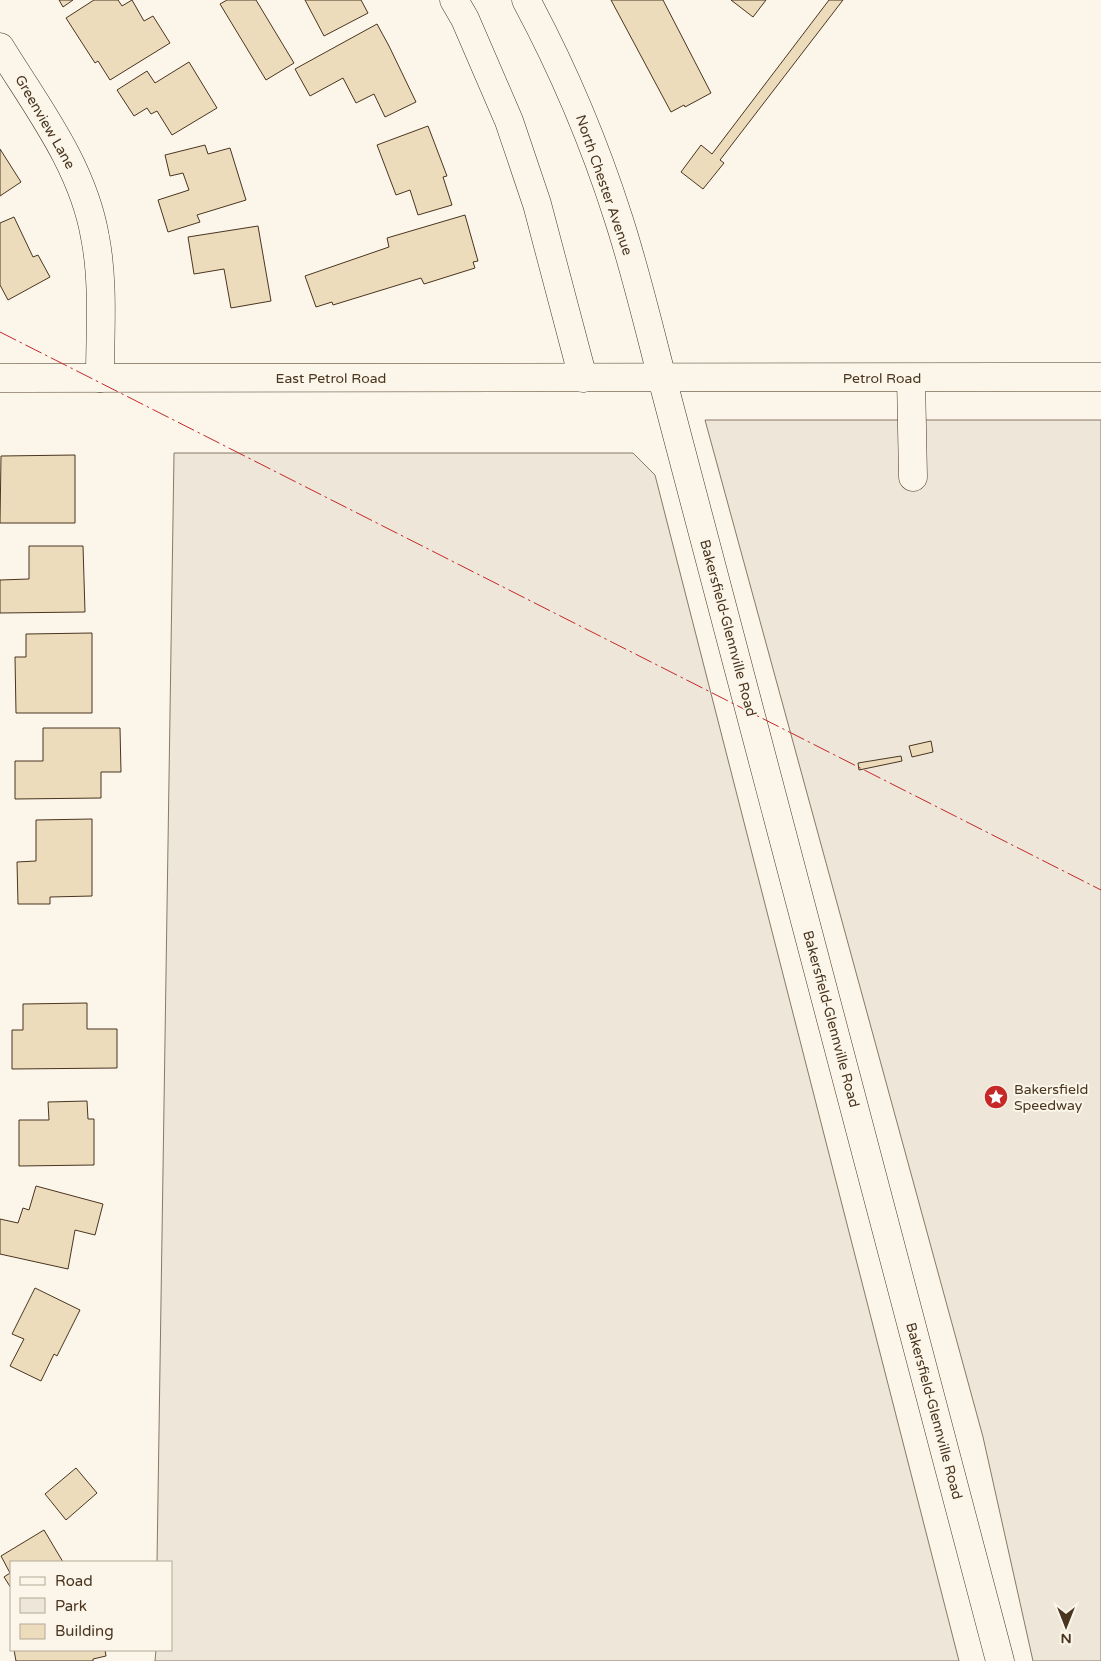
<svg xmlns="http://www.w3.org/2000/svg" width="1101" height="1661" viewBox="0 0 1101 1661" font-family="'Varela Round',sans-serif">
<rect width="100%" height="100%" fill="#fbf6e9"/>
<g fill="#ede6d9" stroke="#887966">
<path d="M705,420H1101V1661H1033L983,1437Z"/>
<path d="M174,453H633L655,475L959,1661H155L156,1650H171V1562H157Z"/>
</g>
<g fill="#ecdcbc" stroke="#4a3520">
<path d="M59,0H73L63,7Z"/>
<path d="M94,0H118L122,6L132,0L144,21L153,16L170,43L110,80L98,61L95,63L66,18Z"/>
<path d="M227,0H256L294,63L266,80L220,4Z"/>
<path d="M305,0H361L368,13L324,36Z"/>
<path d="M611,0H663L711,93L685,107L684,105L671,112Z"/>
<path d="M731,0H766L753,17Z"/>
<path d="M829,0H843L720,160L724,163L703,189L681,172L701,145L712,154Z"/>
<path d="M377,24L389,46L416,102L385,117L374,94L356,103L343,78L310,96L295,69Z"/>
<path d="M189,62L217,108L172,135L157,111L151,114L147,108L134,116L117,90L147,71L155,83Z"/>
<path d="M428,126L447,176L443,177L452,205L418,215L410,190L396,195L377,145Z"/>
<path d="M205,145L208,154L230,148L246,200L197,215L200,222L168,232L158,200L189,190L183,173L170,176L165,155Z"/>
<path d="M0,149L21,182L0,196Z"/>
<path d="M465,215L478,261L473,262L475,268L424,284L421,278L333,305L332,302L316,307L305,276L389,247L387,238Z"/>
<path d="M14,217L33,257L38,255L50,277L8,300L0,285V223Z"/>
<path d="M258,226L271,301L231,308L224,269L194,274L188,237Z"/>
<path d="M75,455V523H0L1,456Z"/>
<path d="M29,546H83L85,612L0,613V580L29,579Z"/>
<path d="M92,633V713H16L15,657H26V634Z"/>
<path d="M43,728H120L121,772H101V798L15,799V761H43Z"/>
<path d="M931,741L933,752L912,757L909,746Z"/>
<path d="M901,756L902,761L859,770L858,763Z"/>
<path d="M92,819V896L50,897V904H18L17,862L36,861V820Z"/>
<path d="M87,1003V1029H117V1068L12,1069V1030H23V1004Z"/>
<path d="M87,1101L88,1119H94V1165L19,1166V1120H49L48,1102Z"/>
<path d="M36,1186L103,1204L95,1235L75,1230L68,1269L0,1254V1219L18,1223L23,1208L29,1210Z"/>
<path d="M35,1288L80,1310L57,1356L54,1354L41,1381L10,1366L24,1339L12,1334Z"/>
<path d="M76,1468L97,1493L66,1520L45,1494Z"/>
<path d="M44,1530L63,1562H11V1588L4,1577L10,1573L1,1556Z"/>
<path d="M14,1650H105L106,1656L93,1659V1661H16Z"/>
</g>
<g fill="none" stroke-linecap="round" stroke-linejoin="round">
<g stroke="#4a3520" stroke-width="29">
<g id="minor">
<path d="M454,0L465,19L509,121L537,204L583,378"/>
<path d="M526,0C563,69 594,142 618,217C635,269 648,324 662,378L1000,1661"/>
<path d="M0,47C37,107 83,166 95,237C104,283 100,331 100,378"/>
<path d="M0,378L1101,377"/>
<path d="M911,378L913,477"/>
</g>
</g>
<use href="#minor" stroke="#fbf6e9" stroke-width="28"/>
<path stroke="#c62828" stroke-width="1" stroke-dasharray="18 4 2.5 4" stroke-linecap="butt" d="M0,332L1101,890"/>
</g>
<defs>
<g id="sight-disc" transform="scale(1.25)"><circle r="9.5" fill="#c62828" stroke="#fbf6e9"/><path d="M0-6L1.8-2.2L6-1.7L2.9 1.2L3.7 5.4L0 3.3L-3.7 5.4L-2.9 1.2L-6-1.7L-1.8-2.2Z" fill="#fff"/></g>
</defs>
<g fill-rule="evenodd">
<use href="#sight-disc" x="996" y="1097"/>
</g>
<g text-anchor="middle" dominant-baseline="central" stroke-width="4" stroke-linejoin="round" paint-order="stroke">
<g font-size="14" fill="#4a3520" stroke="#fbf6e9">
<text transform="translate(45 122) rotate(60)">Greenview Lane</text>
<text transform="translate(604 185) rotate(71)">North Chester Avenue</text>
<text x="331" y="378">East Petrol Road</text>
<text x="882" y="378">Petrol Road</text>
<text transform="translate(728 628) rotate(75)">Bakersfield-Glennville Road</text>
<text transform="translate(831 1019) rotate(75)">Bakersfield-Glennville Road</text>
<text transform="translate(934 1411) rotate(75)">Bakersfield-Glennville Road</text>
</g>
<g font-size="14" fill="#4a3520" stroke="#fbf6e9" text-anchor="start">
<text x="1014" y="1089">Bakersfield<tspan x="1014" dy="16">Speedway</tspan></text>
</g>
</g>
<rect x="10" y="1561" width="162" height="90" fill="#fbf6e9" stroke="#b4a999"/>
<rect x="20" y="1577" width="25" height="8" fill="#fbf6e9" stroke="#b4a999"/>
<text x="55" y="1586" font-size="15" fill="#4a3520">Road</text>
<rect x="20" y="1598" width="25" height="15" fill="#ede6d9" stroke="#b4a999"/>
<text x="55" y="1611" font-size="15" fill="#4a3520">Park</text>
<rect x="20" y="1624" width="25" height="15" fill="#ecdcbc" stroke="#b4a999"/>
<text x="55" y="1636" font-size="15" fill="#4a3520">Building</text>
<g transform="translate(1066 1626) rotate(180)" stroke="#fbf6e9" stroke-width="4" paint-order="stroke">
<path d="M0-4L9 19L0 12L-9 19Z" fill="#4a3520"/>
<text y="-8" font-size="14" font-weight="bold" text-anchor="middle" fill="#4a3520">N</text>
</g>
</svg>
